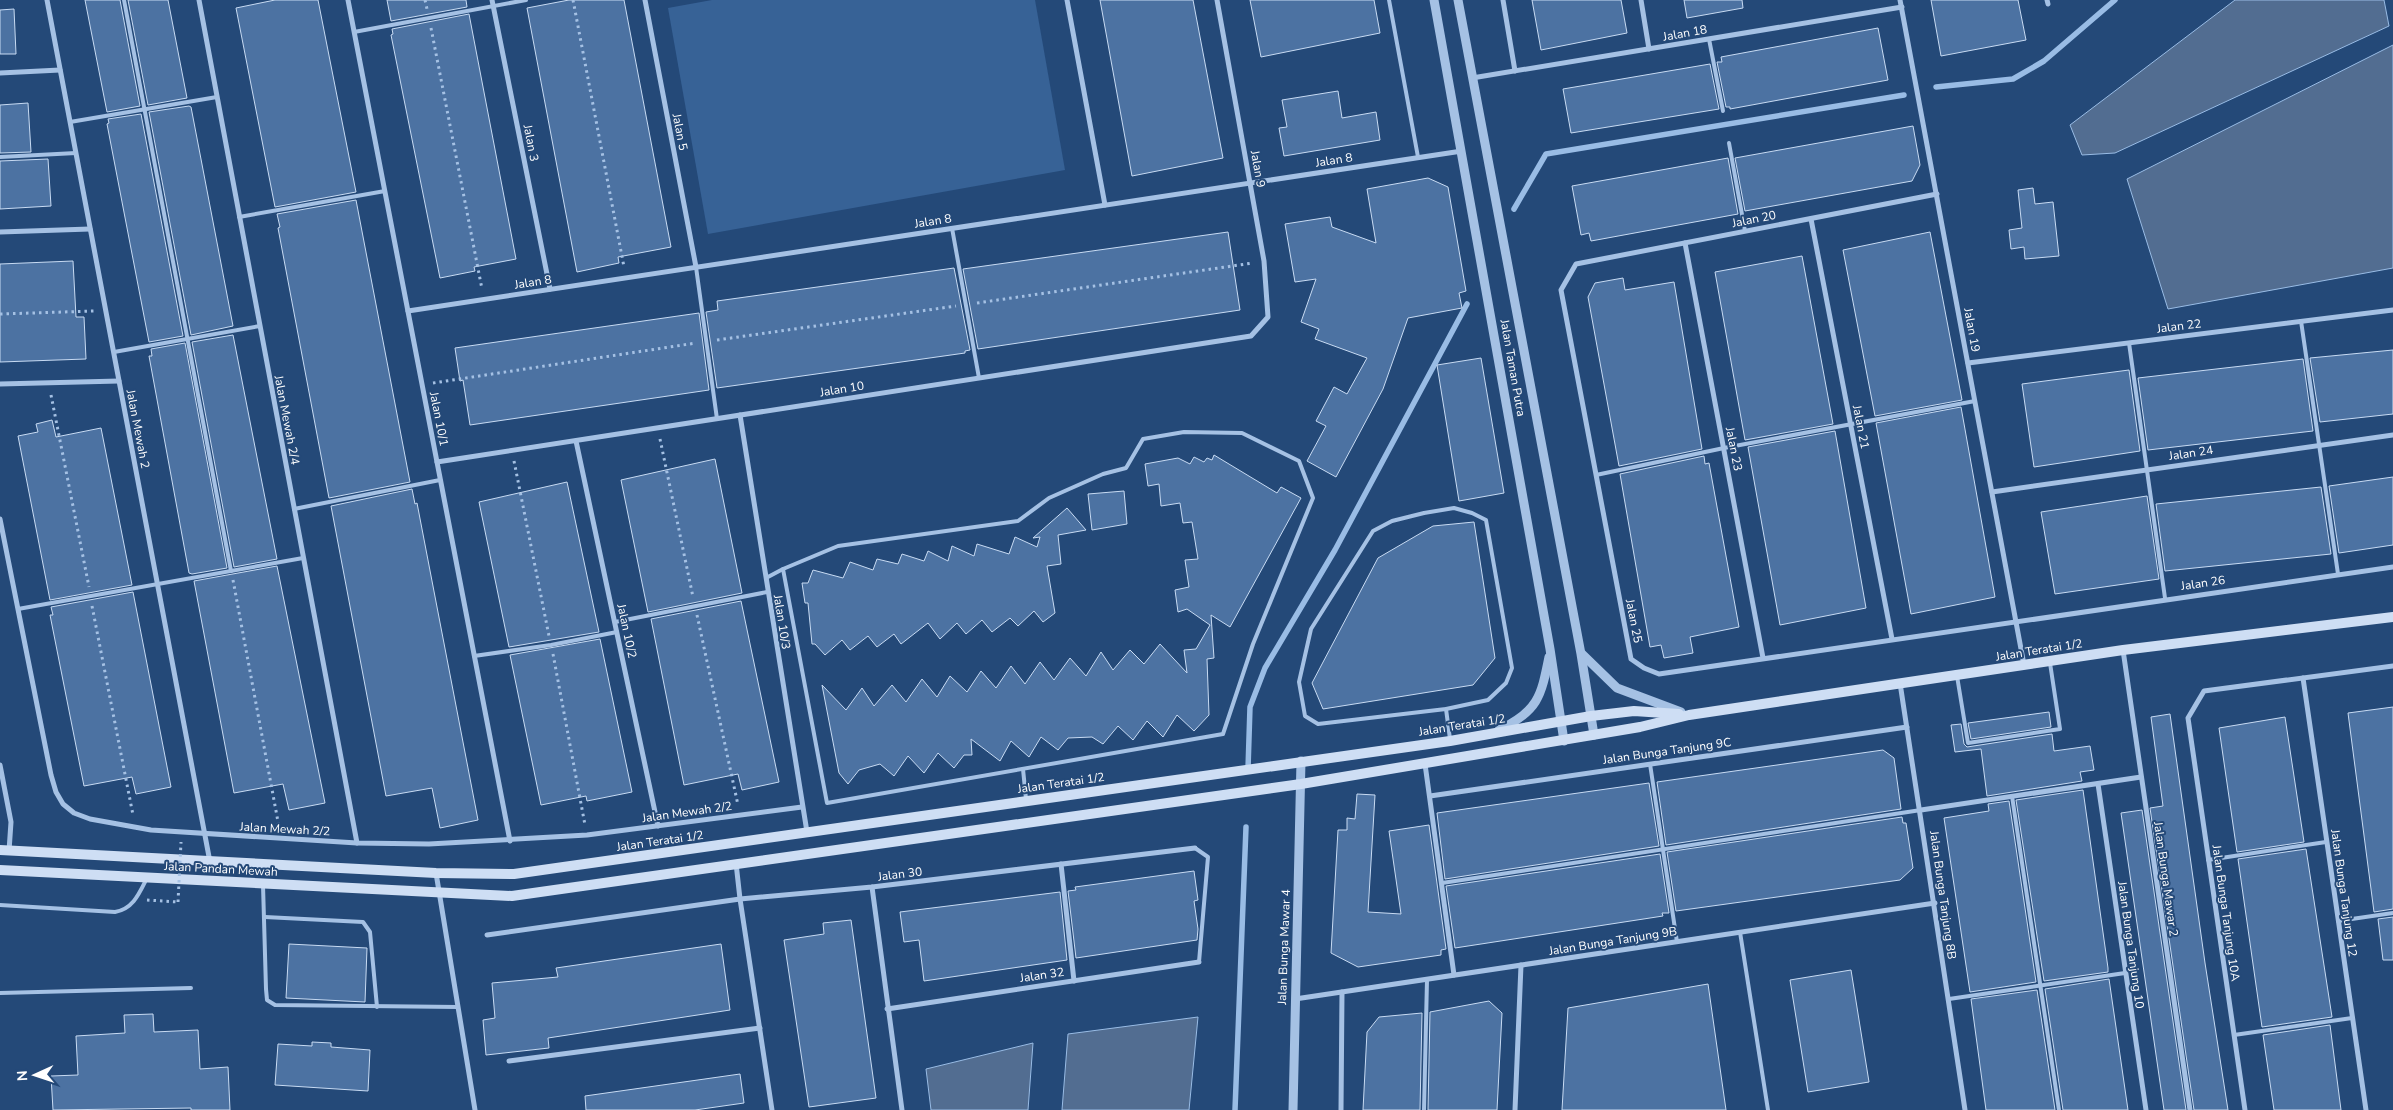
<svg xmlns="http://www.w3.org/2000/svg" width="2393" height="1110" viewBox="0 0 2393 1110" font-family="'Nunito Sans',sans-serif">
<rect width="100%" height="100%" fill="#244978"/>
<path fill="#376296" d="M712,0H1035L1065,170L708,234L668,8Z"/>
<g fill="#526d91" stroke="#99bce5">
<path d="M2235,0H2384L2389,26L2115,153L2082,155L2070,125Z"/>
<path d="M2393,45V268L2168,309L2127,179Z"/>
<path d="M1198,1017L1189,1110H1062L1068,1034Z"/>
<path d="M1033,1043L1028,1110H931L926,1069Z"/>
</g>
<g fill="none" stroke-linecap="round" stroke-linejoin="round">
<g stroke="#99bce5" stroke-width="5.5">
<path d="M1936,87L2013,79L2044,61L2115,0"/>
<path d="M1514,209L1546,154L1904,95"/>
<path d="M1248,769L1250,707L1265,668L1335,550L1467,304"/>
<path d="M1235,1110L1246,827"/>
</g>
</g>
<g fill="#4c72a2" stroke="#c8dbf3">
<path d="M85,0H120L140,106L107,112Z"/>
<path d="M128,0H168L187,98L148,105Z"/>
<path d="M275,0H318L356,192L275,207L236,8Z"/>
<path d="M387,0H466L467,7L391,21Z"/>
<path d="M569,0H624L671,247L618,257L619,263L577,272L527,8Z"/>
<path d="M1100,0H1193L1223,158L1132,176Z"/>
<path d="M1250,0H1374L1380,33L1261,57Z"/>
<path d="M1532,0H1621L1627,33L1541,50Z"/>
<path d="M1684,0H1742L1743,8L1687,18Z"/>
<path d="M1931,0H2018L2026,40L1941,56Z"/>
<path d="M14,9L16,54H0V10Z"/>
<path d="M469,14L516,259L474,267L475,271L440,278L391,35L393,34L392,29Z"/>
<path d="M1878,28L1888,80L1730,109V107H1726L1717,62H1722L1721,57Z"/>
<path d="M1710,64L1719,109L1571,133L1563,89Z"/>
<path d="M1338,91L1342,118L1376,112L1380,140L1284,156L1279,128L1287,127L1282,100Z"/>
<path d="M28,103L31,152L0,153V105Z"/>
<path d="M189,106L191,107L233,326L191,335L149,112Z"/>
<path d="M141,114L183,336L149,342L107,124L109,123L108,119Z"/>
<path d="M1913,126L1920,165L1912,181L1745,211L1735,158Z"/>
<path d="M1728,158L1738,214L1591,241L1589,233L1581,235L1572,186Z"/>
<path d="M48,159L51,206L0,209V161Z"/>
<path d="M1428,178L1448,187L1466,291L1459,293L1462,308L1408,318L1383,389L1336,477L1307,461L1326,426L1316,421L1334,387L1347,394L1367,358L1315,339L1319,329L1301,322L1316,279L1295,282L1285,224L1330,217L1332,227L1376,243L1367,189Z"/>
<path d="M2033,188L2035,204L2053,202L2059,256L2025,259L2024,247L2011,249L2009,230L2022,228L2018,190Z"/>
<path d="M356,200L410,482L329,498L278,228L280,227L277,214Z"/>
<path d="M1228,232L1240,310L978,349L963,269Z"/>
<path d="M1930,232L1962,400L1875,416L1843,250Z"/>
<path d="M1802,256L1833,424L1745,440L1715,272Z"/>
<path d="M73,261L76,317H84L86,359L0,362V264Z"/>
<path d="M954,268L970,350L965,351V353L717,388L706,312L718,310L717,301Z"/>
<path d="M1623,278L1625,290L1674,282L1702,449L1619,466L1588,297L1595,283Z"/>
<path d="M699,313L709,390L470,425L463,380L460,381L455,348Z"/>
<path d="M233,335L277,559L234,567L192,342Z"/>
<path d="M185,343L227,568L192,574L189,573L149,356H152L151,349Z"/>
<path d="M2393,350V414L2320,422L2310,358Z"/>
<path d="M1481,358L1504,493L1459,501L1437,365Z"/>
<path d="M2303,359L2313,431L2148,450L2138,378Z"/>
<path d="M2129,370L2140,451L2034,467L2022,384Z"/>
<path d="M1961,407L1995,597L1911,614L1876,423Z"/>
<path d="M52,420L56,437L101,428L132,585L50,600L18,436L38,432L36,424Z"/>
<path d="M1835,431L1866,608L1780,625L1748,447Z"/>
<path d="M1214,455L1277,493L1281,487L1301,498L1230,627L1211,615L1214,658L1207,659L1209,715L1194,731L1177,715L1163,737L1147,721L1133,740L1118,726L1103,744L1092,737L1068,738L1058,750L1041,737L1029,757L1011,741L1000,761L971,739L972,755H964L954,768L938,753L924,773L908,756L894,776L880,764L859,770L848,784L839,773L822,685L846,710L862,688L874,706L892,685L906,702L922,679L937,697L950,676L967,692L981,671L996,688L1011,666L1025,684L1040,662L1054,680L1070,658L1086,676L1101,652L1113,670L1130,650L1144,664L1160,644L1187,673L1184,650L1196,649L1210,625L1187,609L1178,612L1175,590L1189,587L1185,560L1198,559L1192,522L1183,523L1180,503L1161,506L1159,484L1148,486L1145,464L1178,458L1190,464L1194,457L1204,462L1207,458L1212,460Z"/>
<path d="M1704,456L1705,464L1709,463L1739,627L1690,637L1693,653L1664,658L1661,645L1650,647L1620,474Z"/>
<path d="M715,459L742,593L648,612L621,480Z"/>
<path d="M2393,477V545L2339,553L2329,486Z"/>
<path d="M567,482L599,632L509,647L479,502Z"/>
<path d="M2321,487L2331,554L2165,571L2156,504Z"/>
<path d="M412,489L415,504L417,503L478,820L440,828L432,788L386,796L331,506Z"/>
<path d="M1124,491L1127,524L1092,530L1088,494Z"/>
<path d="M2147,496L2159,579L2055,594L2041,512Z"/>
<path d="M1067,508L1086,530L1058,535L1061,564L1047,566L1055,613L1043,622L1034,611L1018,626L1010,618L992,632L982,620L966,634L957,623L940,639L928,623L901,644L894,634L877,647L868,636L850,650L842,640L825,655L815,644H812L808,603H805L802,583H808L813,570L843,578L850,562L873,570L877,559L898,564L902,554L924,561L928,551L948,561L952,546L974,556L977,544L1009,554L1015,537L1037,547L1040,537L1033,538Z"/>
<path d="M1474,522L1495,658L1473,685L1323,709L1312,683L1378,558L1433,526Z"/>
<path d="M277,566L325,803L289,810L283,784L234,793L194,581Z"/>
<path d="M133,592L171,787L136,794L132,777L84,786L50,615H53L51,607Z"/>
<path d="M741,601L779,782L742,790L738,774L684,785L651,619Z"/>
<path d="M600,639L632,792L587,801L586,796L541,805L510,655Z"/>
<path d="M2393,707V909L2374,912L2348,713Z"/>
<path d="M2049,712L2051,727L1971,739L1968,723Z"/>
<path d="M2170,714L2205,963L2228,1110H2194L2150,808L2163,806L2151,717Z"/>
<path d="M2285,717L2304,842L2237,852L2219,728Z"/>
<path d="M1961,724L1964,744L1967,747L2052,734L2054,751L2090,746L2094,770L2080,772L2082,781L1987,796L1981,749L1955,752L1951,725Z"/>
<path d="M1883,750L1894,758L1901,809L1666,845L1657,782Z"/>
<path d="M1649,783L1659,846L1445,879L1437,813Z"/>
<path d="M2083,790L2108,968V972L2044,981L2016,800Z"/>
<path d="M1357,794L1375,795L1368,912L1401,914L1389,831L1429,825L1446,949L1441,950V955L1358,967L1331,953L1338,830H1347V818L1355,819Z"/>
<path d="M2009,801L2036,982L1970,992L1944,818L1989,811L1988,804Z"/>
<path d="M2142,810L2186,1110H2164L2121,813Z"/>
<path d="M1902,817L1903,823H1906L1913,868L1900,880L1676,911L1667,852Z"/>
<path d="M2306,849L2332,1017L2262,1027L2238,859Z"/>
<path d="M1660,854L1669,913H1662L1663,916L1455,948L1446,886Z"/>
<path d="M1194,871L1198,900L1194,901L1198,929L1197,940L1076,958L1068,891L1076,890L1075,887Z"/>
<path d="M1060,892L1067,960L924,981L919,940L904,942L900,912Z"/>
<path d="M2393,917V960H2383L2378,919Z"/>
<path d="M851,920L876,1098L809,1107L784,940L824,934L823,923Z"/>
<path d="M289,944L367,948L365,1002L286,998Z"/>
<path d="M721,944L730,1010L548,1038L549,1048L486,1055L483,1020L495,1018L492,983L558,977L556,968Z"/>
<path d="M1851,970L1869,1082L1808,1092L1790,980Z"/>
<path d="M2109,979L2128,1110H2063L2045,989Z"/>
<path d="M1708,984L1726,1110H1562L1568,1008Z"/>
<path d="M2037,990L2055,1110H1986L1971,999Z"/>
<path d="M1489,1001L1502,1013L1497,1110H1428L1430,1012Z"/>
<path d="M1422,1013L1420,1110H1363L1367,1032L1379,1017Z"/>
<path d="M153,1014L154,1032L198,1030L200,1069L228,1067L230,1110H191V1108L53,1110L51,1076L78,1075L76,1036L125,1033L124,1015Z"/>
<path d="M2330,1025L2341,1110H2274L2263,1035Z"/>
<path d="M312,1042L331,1043V1047L370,1050L368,1091L275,1085L278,1044L312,1046Z"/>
<path d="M740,1074L744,1103L695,1110H586L585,1096Z"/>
</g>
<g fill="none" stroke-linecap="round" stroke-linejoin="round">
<g stroke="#a5c1e4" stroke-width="3" stroke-dasharray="2.5 4" stroke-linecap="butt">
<path d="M425,0L427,9"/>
<path d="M573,0L624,267"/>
<path d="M431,28L482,289"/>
<path d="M977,303L1253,263"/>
<path d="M0,314L94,311"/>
<path d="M717,340L956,306"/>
<path d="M433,383L696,343"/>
<path d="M51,395L89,587"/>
<path d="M660,439L693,597"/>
<path d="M514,461L549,636"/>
<path d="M233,580L279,827"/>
<path d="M92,606L133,815"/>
<path d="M697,615L738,805"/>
<path d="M553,654L585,825"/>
<path d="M147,900L178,902"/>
</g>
<g stroke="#a5c1e4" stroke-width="4">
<path d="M124,0L231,571"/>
<path d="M1389,0L1418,157"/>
<path d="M354,32L526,0"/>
<path d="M1709,39L1723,111"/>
<path d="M70,122L217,97"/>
<path d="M1729,143L1745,231"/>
<path d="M0,157L76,153"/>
<path d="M239,217L385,191"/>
<path d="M952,228L979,378"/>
<path d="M696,267L717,419"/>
<path d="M2301,321L2338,574"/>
<path d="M2129,343L2165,598"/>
<path d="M114,352L260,326"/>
<path d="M1184,432L1242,433L1299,461L1313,498L1253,644L1223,734L827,803L783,569L838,546L1018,521L1049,498L1103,474L1126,468L1143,439Z"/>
<path d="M1596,475L1724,448L1975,401"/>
<path d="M1454,508L1472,513L1486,520L1512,668L1506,683L1488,700L1446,709L1318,724L1305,716L1299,682L1311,629L1373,531L1392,521L1424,513Z"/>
<path d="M294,509L440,480"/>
<path d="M766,578L783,569"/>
<path d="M18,609L303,558"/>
<path d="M615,622L767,592"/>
<path d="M474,656L551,645L617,632"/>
<path d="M1957,676L1968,743L2060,729L2050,663"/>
<path d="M1446,709L1450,739"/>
<path d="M1650,764L1677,942"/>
<path d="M1023,769L1026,799"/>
<path d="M2012,796L2059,1110"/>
<path d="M1195,848L1208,857L1199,962"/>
<path d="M2208,860L2326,842"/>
<path d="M1442,883L1921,810"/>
<path d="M263,885L266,989L267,1000L275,1005L458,1007"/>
<path d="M0,905L115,912C133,909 139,894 147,878"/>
<path d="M265,917L363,922L370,932L377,1007"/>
<path d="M2338,921L2393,913"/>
<path d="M1740,932L1768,1110"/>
<path d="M0,993L191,988"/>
<path d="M1949,999L2125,973"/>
<path d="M2234,1035L2352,1018"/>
<path d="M1424,1110L1427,980"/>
</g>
<g stroke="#a5c1e4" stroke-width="5">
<path d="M47,0L210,862"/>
<path d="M199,0L357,843"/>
<path d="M348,0L510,841"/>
<path d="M492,0L550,289"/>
<path d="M645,0L696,267"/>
<path d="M1067,0L1105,205"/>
<path d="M1503,0L1515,71"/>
<path d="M1641,0L1649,49"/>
<path d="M1900,0L2024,665"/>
<path d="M2047,0L2048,4"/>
<path d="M0,73L60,70"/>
<path d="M1472,78L1902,7"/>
<path d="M1937,194L1576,264L1561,290L1631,659L1644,668L1659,674L2393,567"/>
<path d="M1811,219L1892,639"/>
<path d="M0,232L90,229"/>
<path d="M1685,243L1763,658"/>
<path d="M408,311L1462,151"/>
<path d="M1968,363L2393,310"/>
<path d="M0,384L119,381"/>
<path d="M740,415L807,832"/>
<path d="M576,441L658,826"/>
<path d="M437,462L1251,336L1268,317L1264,261L1217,0"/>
<path d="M1992,492L2393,435"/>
<path d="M0,519L51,775L56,792L63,804L74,813L90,819L151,830L357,843L429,844L587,835L802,807"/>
<path d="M2123,650L2190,1110"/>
<path d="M2303,678L2366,1110"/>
<path d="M1900,683L1965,1110"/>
<path d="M1425,764L1454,975"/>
<path d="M0,765L11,822L9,851"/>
<path d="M2098,784L2146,1110"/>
<path d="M1430,796L1907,727"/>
<path d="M1921,810L2141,777"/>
<path d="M736,863L740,899L772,1110"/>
<path d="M1061,864L1074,981"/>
<path d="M436,873L475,1110"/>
<path d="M872,887L902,1110"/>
<path d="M487,935L740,899L872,887L1195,848"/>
<path d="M1295,999L1935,903"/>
<path d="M887,1009L1199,962"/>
<path d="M509,1061L760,1028"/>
<path d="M1341,1110L1342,992"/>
<path d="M1515,1110L1521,965"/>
<path d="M2245,1110L2188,718L2204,691L2393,666"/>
</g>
<g stroke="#a5c1e4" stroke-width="9">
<path d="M1434,0L1550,649L1564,741"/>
<path d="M1458,0L1581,654L1594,735"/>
<path d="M1582,654L1617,688L1681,712"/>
<path d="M1499,730C1538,711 1541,697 1549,657"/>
<path d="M1293,1110L1301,761"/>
</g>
<g stroke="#cedef4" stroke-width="10">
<path d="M0,850L436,873L514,874L1450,741L1591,716L1634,711L1679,714"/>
<path d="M0,870L512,896L1301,784L1640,727L1689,715L2123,650L2393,617"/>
</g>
<path stroke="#a5c1e4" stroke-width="3" stroke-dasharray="2.5 4" stroke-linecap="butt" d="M178,902L181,842"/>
</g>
<g text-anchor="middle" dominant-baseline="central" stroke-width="4" stroke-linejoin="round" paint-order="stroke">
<g font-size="12" fill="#fff" stroke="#244978">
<text transform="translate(1685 33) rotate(-10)">Jalan 18</text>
<text transform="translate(680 132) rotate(79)">Jalan 5</text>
<text transform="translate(531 143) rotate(79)">Jalan 3</text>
<text transform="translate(1334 160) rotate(-9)">Jalan 8</text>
<text transform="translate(1258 169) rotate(80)">Jalan 9</text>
<text transform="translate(1754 219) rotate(-11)">Jalan 20</text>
<text transform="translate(933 221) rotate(-9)">Jalan 8</text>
<text transform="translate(533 282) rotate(-9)">Jalan 8</text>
<text transform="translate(2179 326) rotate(-7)">Jalan 22</text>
<text transform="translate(1972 330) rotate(80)">Jalan 19</text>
<text transform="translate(1513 368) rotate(80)">Jalan Taman Putra</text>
<text transform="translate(842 389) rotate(-9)">Jalan 10</text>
<text transform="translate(439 419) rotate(79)">Jalan 10/1</text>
<text transform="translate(287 420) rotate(79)">Jalan Mewah 2/4</text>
<text transform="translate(1861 427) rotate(79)">Jalan 21</text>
<text transform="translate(138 429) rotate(79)">Jalan Mewah 2</text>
<text transform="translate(1734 449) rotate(79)">Jalan 23</text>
<text transform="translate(2191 453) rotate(-8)">Jalan 24</text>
<text transform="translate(2203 583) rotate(-8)">Jalan 26</text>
<text transform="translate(1634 621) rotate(79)">Jalan 25</text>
<text transform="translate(782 622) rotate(81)">Jalan 10/3</text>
<text transform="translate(627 631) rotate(78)">Jalan 10/2</text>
<text transform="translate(2039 650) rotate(-9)">Jalan Teratai 1/2</text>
<text transform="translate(1462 725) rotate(-9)">Jalan Teratai 1/2</text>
<text transform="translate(1667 751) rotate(-8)">Jalan Bunga Tanjung 9C</text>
<text transform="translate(1061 783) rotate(-8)">Jalan Teratai 1/2</text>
<text transform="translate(687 812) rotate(-8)">Jalan Mewah 2/2</text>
<text transform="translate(285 829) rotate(3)">Jalan Mewah 2/2</text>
<text transform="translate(660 841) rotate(-8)">Jalan Teratai 1/2</text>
<text transform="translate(221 869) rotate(3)">Jalan Pandan Mewah</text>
<text transform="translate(900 874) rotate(-7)">Jalan 30</text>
<text transform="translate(2166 879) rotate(82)">Jalan Bunga Mawar 2</text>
<text transform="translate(2344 893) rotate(82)">Jalan Bunga Tanjung 12</text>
<text transform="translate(1943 895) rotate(82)">Jalan Bunga Tanjung 8B</text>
<text transform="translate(2226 913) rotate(82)">Jalan Bunga Tanjung 10A</text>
<text transform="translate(1613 941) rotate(-9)">Jalan Bunga Tanjung 9B</text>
<text transform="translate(2131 945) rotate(82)">Jalan Bunga Tanjung 10</text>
<text transform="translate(1284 947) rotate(-88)">Jalan Bunga Mawar 4</text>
<text transform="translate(1042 975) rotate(-8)">Jalan 32</text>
</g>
</g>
<g transform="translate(35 1075) rotate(267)" stroke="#244978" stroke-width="4" paint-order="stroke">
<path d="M0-4L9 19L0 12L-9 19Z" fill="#ffffff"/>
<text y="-8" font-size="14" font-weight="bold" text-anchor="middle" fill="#ffffff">N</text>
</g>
</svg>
